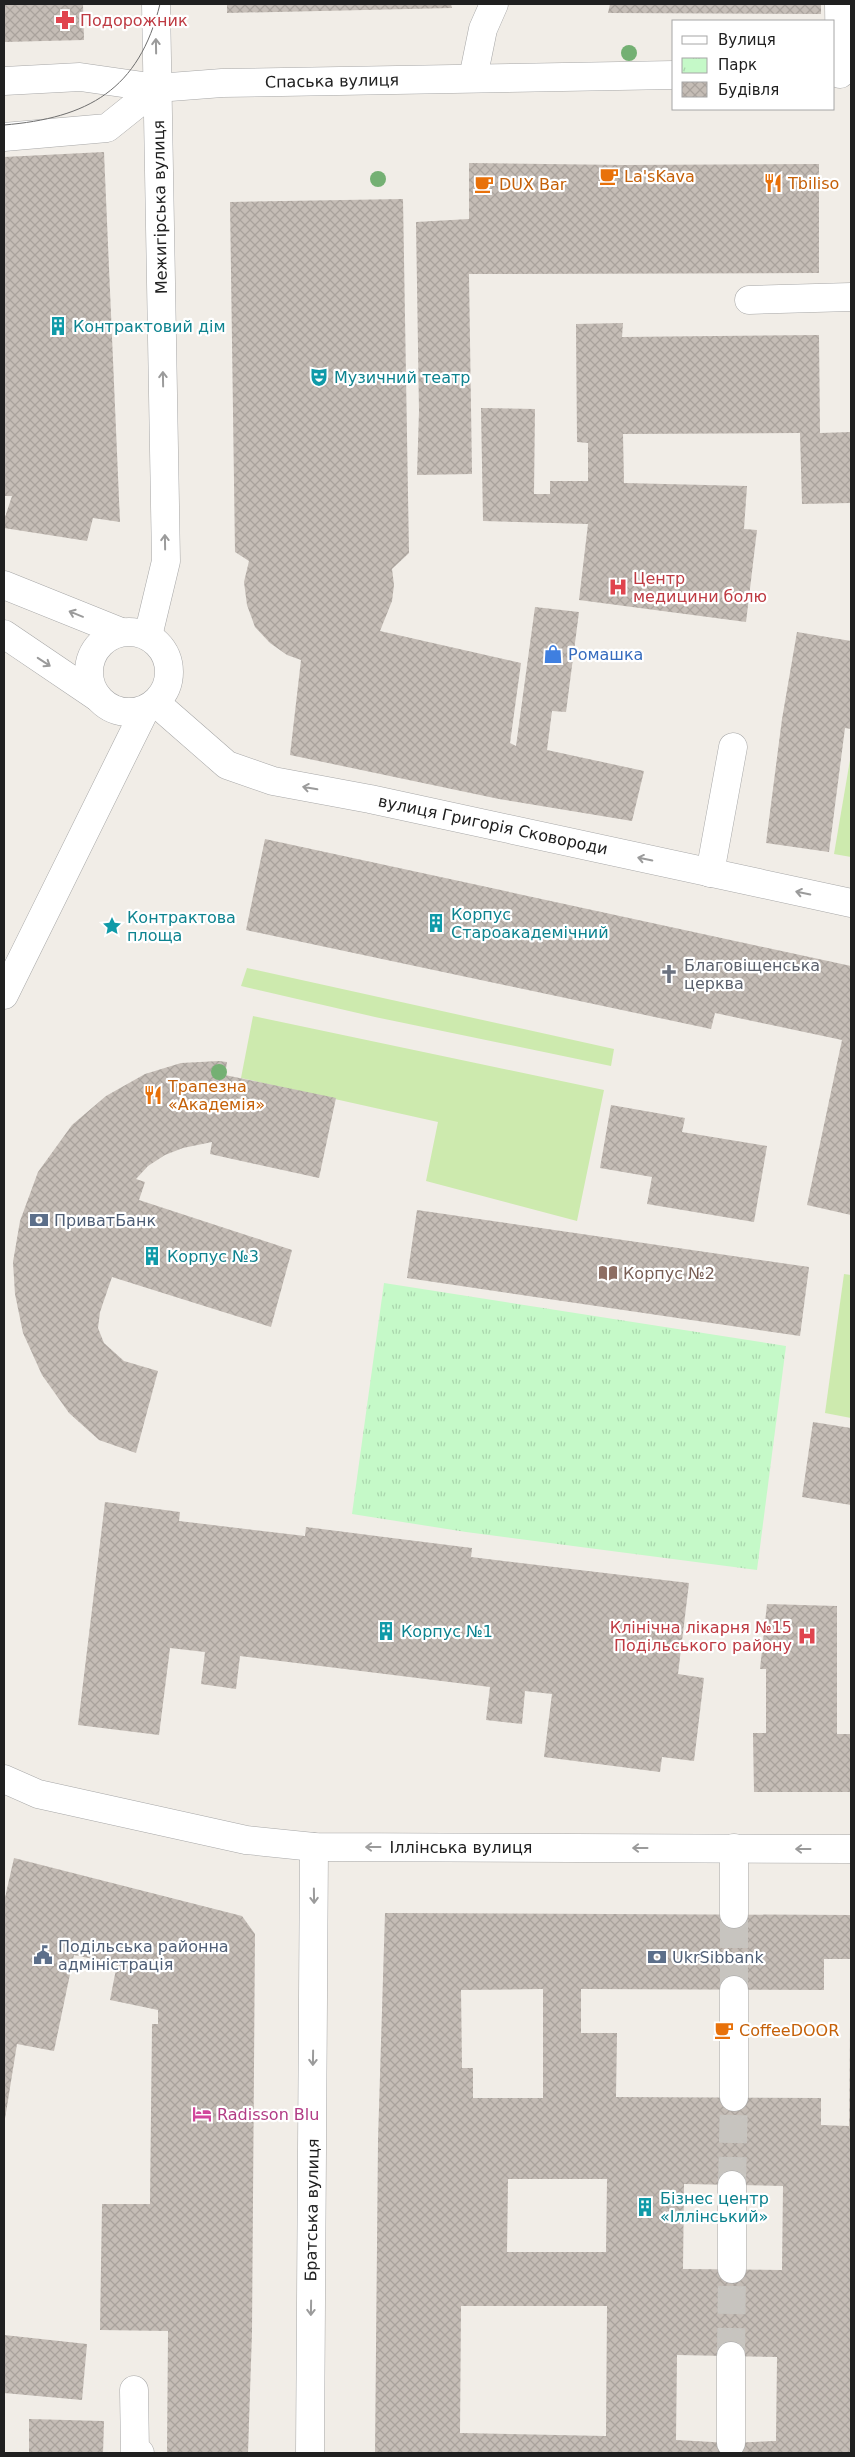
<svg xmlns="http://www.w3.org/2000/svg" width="855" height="2457" viewBox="0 0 855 2457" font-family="'DejaVu Sans',sans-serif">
<defs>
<pattern id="park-tufts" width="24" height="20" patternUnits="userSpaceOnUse" patternTransform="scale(1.25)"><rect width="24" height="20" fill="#c5f9c8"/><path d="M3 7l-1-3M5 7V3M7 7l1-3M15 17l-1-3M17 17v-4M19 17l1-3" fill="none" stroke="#a9d5ac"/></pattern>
<pattern id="building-cross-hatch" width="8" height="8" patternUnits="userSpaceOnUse" patternTransform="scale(1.25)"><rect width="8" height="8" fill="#c5bdb6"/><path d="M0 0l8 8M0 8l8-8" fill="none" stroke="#a9a29c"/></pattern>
</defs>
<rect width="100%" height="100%" fill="#f1ede7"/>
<g fill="#cdeaae">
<path d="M851,754V857L834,854Z"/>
<path d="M247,968L614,1049L611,1066L375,1017L241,986Z"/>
<path d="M253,1016L604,1090L577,1221L426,1181L438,1122L241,1078Z"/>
<path d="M844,1274L851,1275V1418L825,1413Z"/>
</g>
<path fill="url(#park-tufts)" d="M384,1283L786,1346L757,1570L466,1532L352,1514Z"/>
<g fill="url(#building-cross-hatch)" fill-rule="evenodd">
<path d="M4,4H83L84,40L4,42Z"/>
<path d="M227,4H451L452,8L227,13Z"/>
<path d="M610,4H821V14L608,13Z"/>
<path d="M104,152L120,522L93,518L87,541L4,528V520L12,496H4V157Z"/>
<path d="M469,163L623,165L819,164V273L469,274L472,474L417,475L419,411L416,222L469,219Z"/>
<path d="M403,199L409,553L392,569L394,585L392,601L380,631L521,663L510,743L516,746L535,607L579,612L566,712L552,711L547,750L644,771L632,821L499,799L290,755L301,660L287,655L270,643L255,627L247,605L244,582L249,561L235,552L230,202Z"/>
<path d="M623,323L622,337L819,335L820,433L851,432V503L802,504L800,433L623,434L624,483L747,486L744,529L757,530L746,622L579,600L588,524L483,521L481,408L535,409L534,494H550V481H588V443L577,442L576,324Z"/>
<path d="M797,632L851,641V729L845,728L829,852L766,843L782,719Z"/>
<path d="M265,839L851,966V1215L807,1205L842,1040L715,1013L711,1029L246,930Z"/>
<path d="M219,1061L227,1062L225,1075L336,1098L319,1178L210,1154L212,1142L183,1148L165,1155L148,1166L136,1179L145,1182L139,1200L292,1250L271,1327L112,1277L100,1312L98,1328L104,1343L124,1361L158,1371L136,1453L99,1440L69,1413L42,1375L23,1333L15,1294L13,1262L20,1221L38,1172L72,1125L106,1096L145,1074L181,1063Z"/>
<path d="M611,1105L685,1118L682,1132L767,1146L754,1222L647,1204L652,1177L600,1168Z"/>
<path d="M417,1210L809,1267L800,1336L407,1278Z"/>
<path d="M813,1422L851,1428V1505L802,1497Z"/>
<path d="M105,1502L180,1512L179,1521L305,1536L306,1527L392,1538L472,1548L471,1557L689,1583L678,1674L704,1678L694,1761L662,1757L660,1772L544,1757L552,1694L525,1691L522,1724L486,1720L490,1687L240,1656L236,1689L201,1684L205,1652L170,1648L159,1735L78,1725Z"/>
<path d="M767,1604L837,1606V1734H851V1792H754L753,1733H766V1669H760Z"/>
<path d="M14,1858L242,1916L255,1934L252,2332L248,2453H167L168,2331L100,2330L102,2204H150L152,2024H158V2010L110,2000L117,1964L74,1955L54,2051L17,2044L4,2125V1902Z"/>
<path d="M385,1913L851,1915V1959H824V1990L581,1989V2033H617L616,2097L821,2098V2125L849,2126L850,2025H851V2453H375L378,2140ZM543,1989V2098H473V2068H462L461,1990ZM508,2179H607L606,2252H507ZM684,2184L783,2186L782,2270L683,2269ZM461,2306H607L606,2436L460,2433ZM677,2355L777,2357L776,2441L731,2443L676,2440Z"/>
<path d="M4,2335L87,2344L82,2400L4,2393Z"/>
<path d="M29,2419L104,2421L103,2453H29Z"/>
</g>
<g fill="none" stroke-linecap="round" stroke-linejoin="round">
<g stroke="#c7c4bf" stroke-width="28" stroke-dasharray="28 14" stroke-linecap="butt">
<path d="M734,1990V1914"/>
<path d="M732,2185L734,2097"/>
<path d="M731,2356L732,2269"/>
</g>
<g stroke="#a7a7a7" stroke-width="29">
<g id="minor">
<path d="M839,4L840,74"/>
<path d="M473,78L483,29L494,4"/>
<path d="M4,81L80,77L157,88"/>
<path d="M4,137L107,128L157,88L222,83L674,75"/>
<path d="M749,300L851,297"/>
<path d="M4,585L121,632"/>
<circle cx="129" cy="672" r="40"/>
<path d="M4,634L97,697"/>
<path d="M148,636L166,561L156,4"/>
<path d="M156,703L227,765L273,781L370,799L851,903"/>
<path d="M710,873L733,747"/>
<path d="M4,995L145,710"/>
<path d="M4,1779L38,1794L246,1840L314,1847L851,1849"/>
<path d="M734,1914V1848"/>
<path d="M734,1990V2097"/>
<path d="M732,2269V2185"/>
<path d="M731,2356V2443"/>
<path d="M134,2390L135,2452L140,2453"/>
<path d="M310,2453L314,1847"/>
</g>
</g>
<use href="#minor" stroke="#fff" stroke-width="28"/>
<path stroke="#6e6e6e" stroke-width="1" d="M4,125C88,118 139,90 160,4"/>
</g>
<g fill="#74b073">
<circle cx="629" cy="53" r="8"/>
<circle cx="378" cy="179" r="8"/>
<circle cx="219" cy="1072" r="8"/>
</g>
<defs><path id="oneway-shaft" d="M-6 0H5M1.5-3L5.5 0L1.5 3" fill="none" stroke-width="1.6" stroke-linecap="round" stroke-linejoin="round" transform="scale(1.25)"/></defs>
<g stroke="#9b9b9b">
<use href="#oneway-shaft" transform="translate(156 46) rotate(-91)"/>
<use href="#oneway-shaft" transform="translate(163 379) rotate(-91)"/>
<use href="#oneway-shaft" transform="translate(165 542) rotate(-91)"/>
<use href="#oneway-shaft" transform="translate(76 614) rotate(-158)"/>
<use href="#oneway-shaft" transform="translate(44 662) rotate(33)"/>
<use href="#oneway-shaft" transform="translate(310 788) rotate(-170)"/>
<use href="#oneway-shaft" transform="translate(645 859) rotate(-168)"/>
<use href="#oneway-shaft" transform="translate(803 893) rotate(-168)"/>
<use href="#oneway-shaft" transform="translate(373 1847) rotate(-180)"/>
<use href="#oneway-shaft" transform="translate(640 1848) rotate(-180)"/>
<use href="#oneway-shaft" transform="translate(803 1849) rotate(-180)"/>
<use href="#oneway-shaft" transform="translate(314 1896) rotate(89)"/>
<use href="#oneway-shaft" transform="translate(313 2058) rotate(91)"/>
<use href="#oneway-shaft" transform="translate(311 2308) rotate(91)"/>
</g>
<defs>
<g id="pharmacy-bare" transform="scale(1.5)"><path d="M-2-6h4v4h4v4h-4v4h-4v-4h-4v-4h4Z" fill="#e0444e" stroke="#fff" stroke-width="2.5" paint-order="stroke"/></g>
<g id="cafe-bare" transform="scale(1.5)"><path d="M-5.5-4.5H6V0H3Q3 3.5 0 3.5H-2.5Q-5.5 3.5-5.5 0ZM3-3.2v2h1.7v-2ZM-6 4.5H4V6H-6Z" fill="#e8710a" stroke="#fff" stroke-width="2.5" paint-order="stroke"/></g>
<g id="restaurant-bare" transform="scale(1.5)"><path d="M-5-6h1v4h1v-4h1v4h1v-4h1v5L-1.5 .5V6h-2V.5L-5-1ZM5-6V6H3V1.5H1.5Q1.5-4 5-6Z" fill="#e8710a" stroke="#fff" stroke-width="2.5" paint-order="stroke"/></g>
<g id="building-bare" transform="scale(1.5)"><path d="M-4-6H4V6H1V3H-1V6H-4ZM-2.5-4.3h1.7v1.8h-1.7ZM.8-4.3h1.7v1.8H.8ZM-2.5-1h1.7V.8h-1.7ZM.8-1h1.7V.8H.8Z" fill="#0f9aa8" stroke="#fff" stroke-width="2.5" paint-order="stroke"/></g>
<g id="theatre-bare" transform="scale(1.5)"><path d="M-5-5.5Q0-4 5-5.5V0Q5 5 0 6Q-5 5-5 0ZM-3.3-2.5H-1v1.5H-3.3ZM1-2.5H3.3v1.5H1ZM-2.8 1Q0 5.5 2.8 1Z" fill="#0f9aa8" stroke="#fff" stroke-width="2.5" paint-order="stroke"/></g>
<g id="hospital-bare" transform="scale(1.5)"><path d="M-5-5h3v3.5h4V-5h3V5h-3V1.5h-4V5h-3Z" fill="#e0444e" stroke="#fff" stroke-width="2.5" paint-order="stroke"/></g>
<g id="shop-bare" transform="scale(1.5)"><path d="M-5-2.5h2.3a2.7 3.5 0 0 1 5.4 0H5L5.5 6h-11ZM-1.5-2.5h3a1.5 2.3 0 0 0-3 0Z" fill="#3f7fe0" stroke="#fff" stroke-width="2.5" paint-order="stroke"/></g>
<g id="sight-bare" transform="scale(1.5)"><path d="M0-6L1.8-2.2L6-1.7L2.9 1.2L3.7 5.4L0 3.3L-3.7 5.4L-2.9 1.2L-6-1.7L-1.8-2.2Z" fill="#0f9aa8" stroke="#fff" stroke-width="2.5" paint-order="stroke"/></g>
<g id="church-bare" transform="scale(1.5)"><path d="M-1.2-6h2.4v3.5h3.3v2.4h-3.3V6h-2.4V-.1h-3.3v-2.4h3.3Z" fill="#6b7280" stroke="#fff" stroke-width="2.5" paint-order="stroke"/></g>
<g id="bank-bare" transform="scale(1.5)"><path d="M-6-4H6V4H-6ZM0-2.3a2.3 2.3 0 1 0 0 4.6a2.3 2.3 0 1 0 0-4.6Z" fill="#5c6f8a" stroke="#fff" stroke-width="2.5" paint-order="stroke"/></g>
<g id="library-bare" transform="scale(1.5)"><path d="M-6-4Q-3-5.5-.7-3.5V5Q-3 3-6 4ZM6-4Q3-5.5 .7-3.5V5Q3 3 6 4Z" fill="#8d6e63" stroke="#fff" stroke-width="2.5" paint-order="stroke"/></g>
<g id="civic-bare" transform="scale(1.5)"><path d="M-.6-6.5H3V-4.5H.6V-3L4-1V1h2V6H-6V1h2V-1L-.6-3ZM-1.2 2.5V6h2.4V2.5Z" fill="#5c6f8a" stroke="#fff" stroke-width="2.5" paint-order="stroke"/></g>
<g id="hotel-bare" transform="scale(1.5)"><path d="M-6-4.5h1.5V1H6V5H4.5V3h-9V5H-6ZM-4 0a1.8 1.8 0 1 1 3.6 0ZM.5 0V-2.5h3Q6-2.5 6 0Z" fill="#d1479c" stroke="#fff" stroke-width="2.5" paint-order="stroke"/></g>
</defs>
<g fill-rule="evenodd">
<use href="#pharmacy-bare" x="65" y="20"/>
<use href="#cafe-bare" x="609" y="176"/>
<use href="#restaurant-bare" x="773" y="183"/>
<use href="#cafe-bare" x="484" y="184"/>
<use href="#building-bare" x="58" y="326"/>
<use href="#theatre-bare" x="319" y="377"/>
<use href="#hospital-bare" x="618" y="587"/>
<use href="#shop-bare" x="553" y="654"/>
<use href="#building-bare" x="436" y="923"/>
<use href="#sight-bare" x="112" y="926"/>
<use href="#church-bare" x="669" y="974"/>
<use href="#restaurant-bare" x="153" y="1095"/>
<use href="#bank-bare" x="39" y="1220"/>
<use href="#building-bare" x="152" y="1256"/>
<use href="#library-bare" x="608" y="1273"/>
<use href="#building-bare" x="386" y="1631"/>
<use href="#hospital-bare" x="807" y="1636"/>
<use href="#civic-bare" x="43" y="1955"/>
<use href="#bank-bare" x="657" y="1957"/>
<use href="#cafe-bare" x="724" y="2030"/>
<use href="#hotel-bare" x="202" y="2114"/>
<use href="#building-bare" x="645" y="2207"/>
</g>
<g text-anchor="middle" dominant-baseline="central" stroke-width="4.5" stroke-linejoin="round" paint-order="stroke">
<g font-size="16" fill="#be3a42" stroke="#fff" text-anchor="start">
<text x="80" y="20">Подорожник</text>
<text x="633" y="578">Центр<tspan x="633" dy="18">медицини болю</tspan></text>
<text x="792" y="1627" text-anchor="end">Клінічна лікарня №15<tspan x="792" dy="18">Подільського району</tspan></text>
</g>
<g font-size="16" fill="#202020" stroke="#fff">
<text transform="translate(332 81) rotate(-1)">Спаська вулиця</text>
<text transform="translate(160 207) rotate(-91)">Межигірська вулиця</text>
<text transform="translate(493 825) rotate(12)">вулиця Григорія Сковороди</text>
<text x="461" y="1847">Іллінська вулиця</text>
<text transform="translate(312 2210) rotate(-89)">Братська вулиця</text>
</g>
<g font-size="16" fill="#c56008" stroke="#fff" text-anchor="start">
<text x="624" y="176">La'sKava</text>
<text x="788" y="183">Tbiliso</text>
<text x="499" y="184">DUX Bar</text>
<text x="168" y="1086">Трапезна<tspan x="168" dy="18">«Академія»</tspan></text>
<text x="739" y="2030">CoffeeDOOR</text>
</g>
<g font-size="16" fill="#0d838f" stroke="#fff" text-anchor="start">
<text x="73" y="326">Контрактовий дім</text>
<text x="334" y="377">Музичний театр</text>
<text x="451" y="914">Корпус<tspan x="451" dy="18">Староакадемічний</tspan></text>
<text x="127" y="917">Контрактова<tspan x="127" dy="18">площа</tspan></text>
<text x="167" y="1256">Корпус №3</text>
<text x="401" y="1631">Корпус №1</text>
<text x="660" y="2198">Бізнес центр<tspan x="660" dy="18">«Іллінський»</tspan></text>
</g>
<g font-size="16" fill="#366cbe" stroke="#fff" text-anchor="start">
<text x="568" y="654">Ромашка</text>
</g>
<g font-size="16" fill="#5b616d" stroke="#fff" text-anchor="start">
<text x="684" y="965">Благовіщенська<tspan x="684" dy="18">церква</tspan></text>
</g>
<g font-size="16" fill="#4e5e75" stroke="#fff" text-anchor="start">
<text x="54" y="1220">ПриватБанк</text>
<text x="58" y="1946">Подільська районна<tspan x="58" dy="18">адміністрація</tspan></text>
<text x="672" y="1957">UkrSibbank</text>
</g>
<g font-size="16" fill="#785e54" stroke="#fff" text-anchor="start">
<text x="623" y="1273">Корпус №2</text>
</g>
<g font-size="16" fill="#b23c85" stroke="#fff" text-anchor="start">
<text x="217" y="2114">Radisson Blu</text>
</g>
</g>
<rect width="855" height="2457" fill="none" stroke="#202020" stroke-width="10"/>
<rect x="672" y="20" width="162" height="90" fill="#ffffff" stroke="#a6a6a6"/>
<rect x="682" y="36" width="25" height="8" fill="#ffffff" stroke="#a6a6a6"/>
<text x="718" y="45" font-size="15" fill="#202020">Вулиця</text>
<rect x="682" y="58" width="25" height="15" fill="url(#park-tufts)" stroke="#a6a6a6"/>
<text x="718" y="70" font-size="15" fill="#202020">Парк</text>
<rect x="682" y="82" width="25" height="15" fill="url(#building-cross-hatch)" stroke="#a6a6a6"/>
<text x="718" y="95" font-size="15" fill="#202020">Будівля</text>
</svg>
